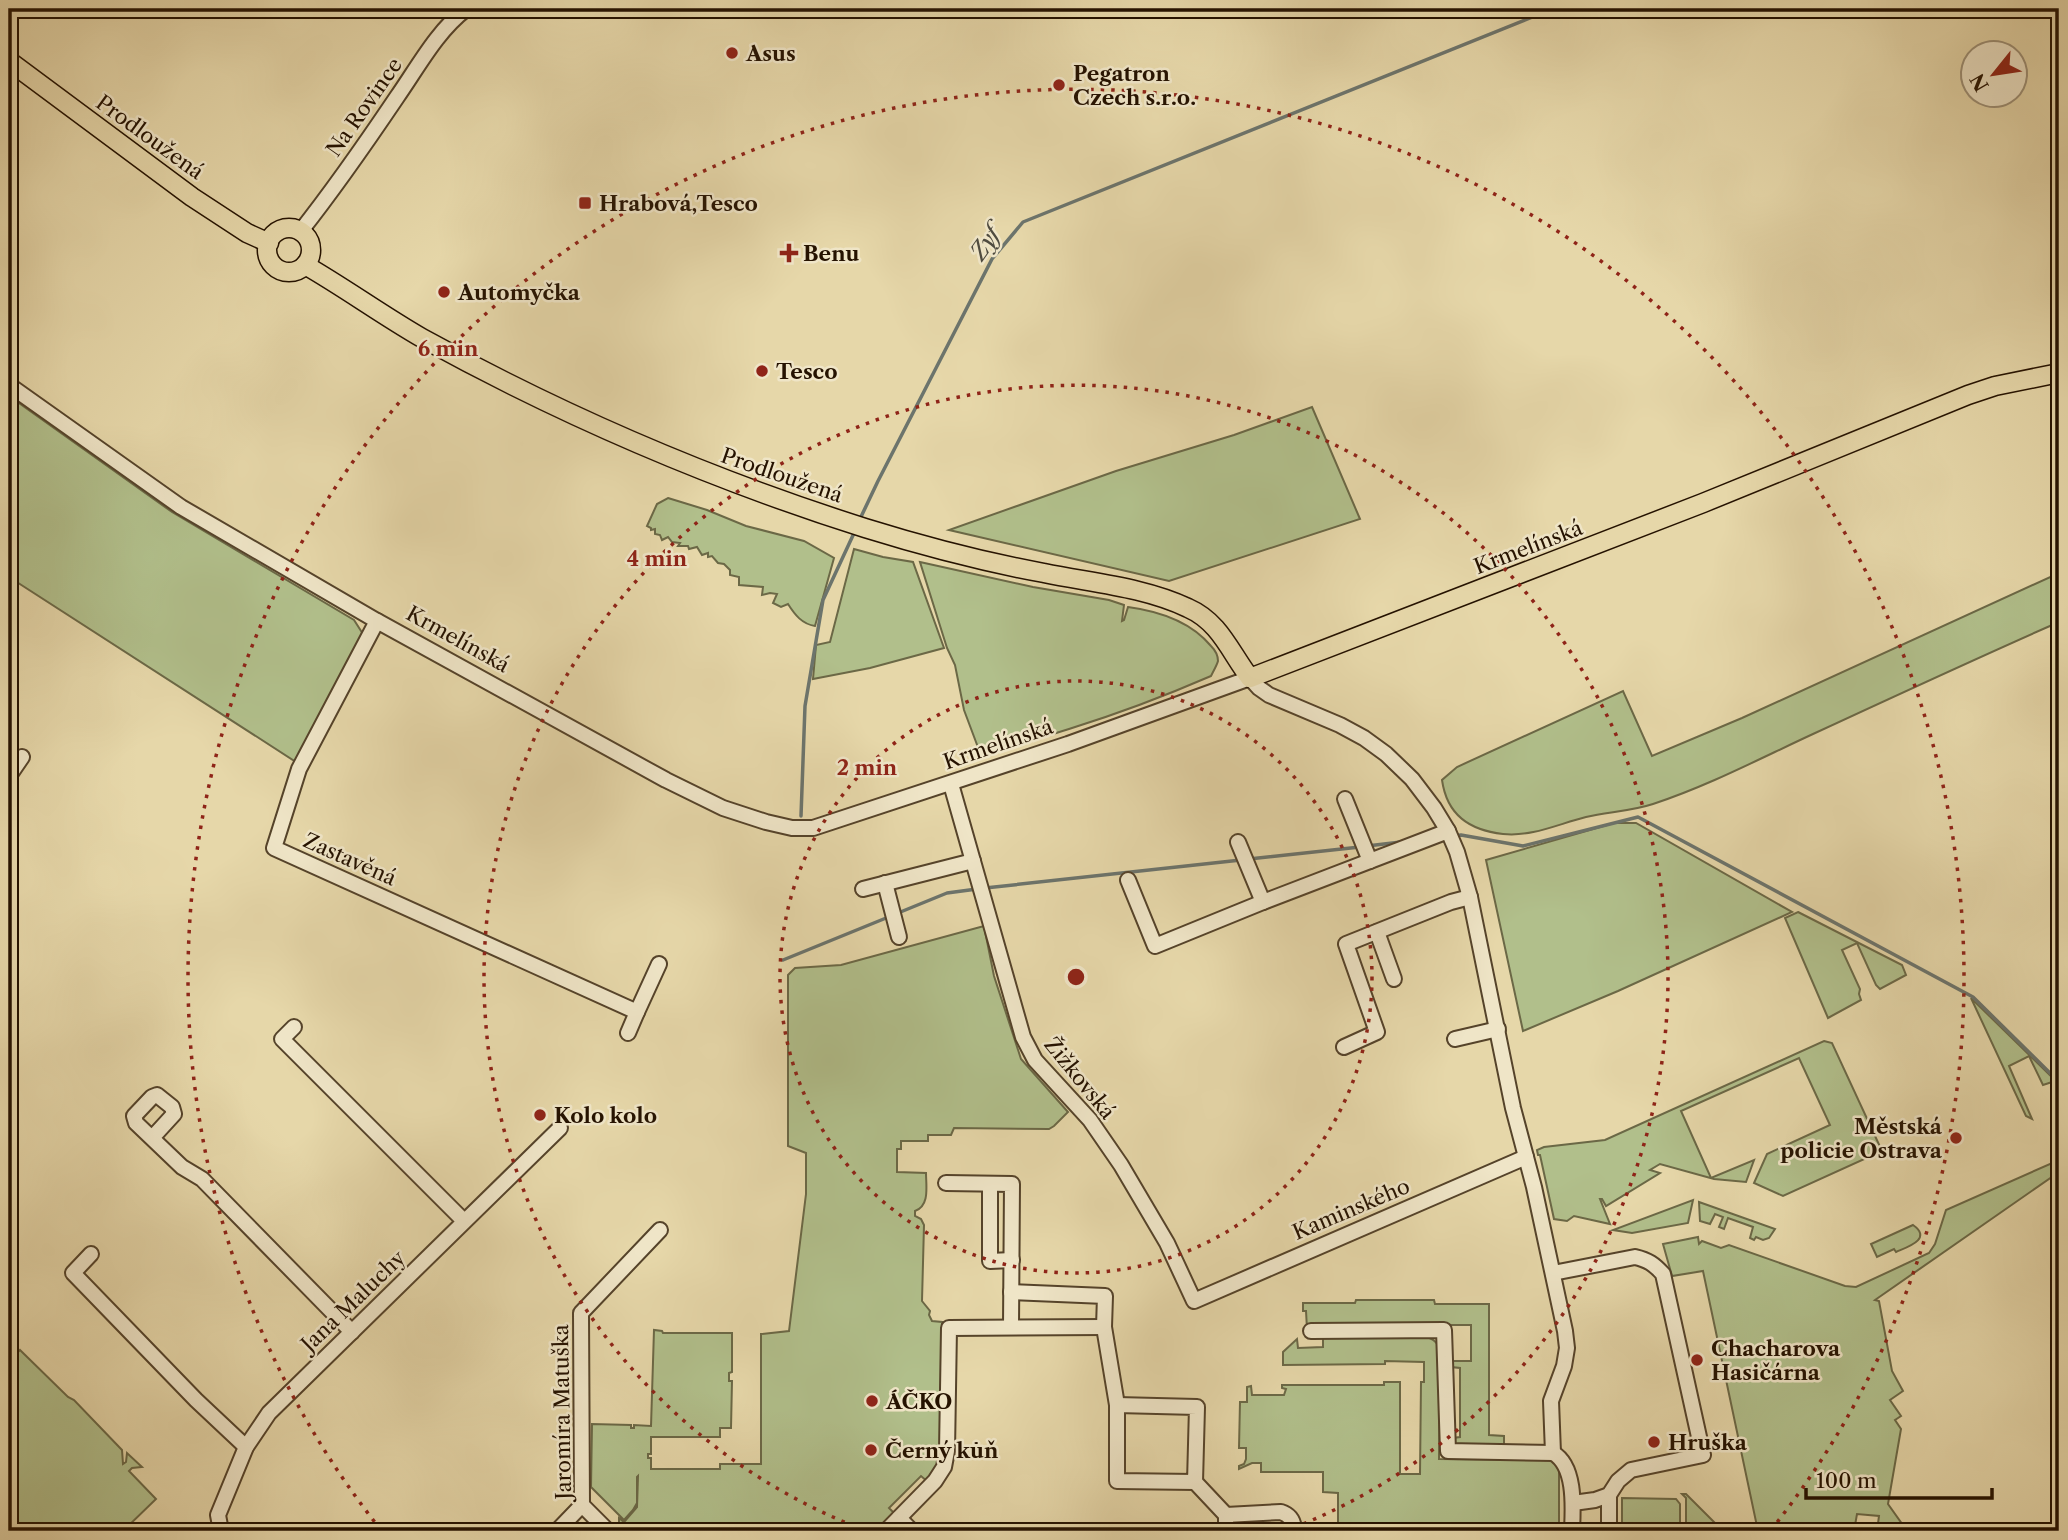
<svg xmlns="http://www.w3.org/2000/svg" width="2068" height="1540" viewBox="0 0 2068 1540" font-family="'Libre Caslon Text',serif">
<rect width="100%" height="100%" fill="#e6d7a9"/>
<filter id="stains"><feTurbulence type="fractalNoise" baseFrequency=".00286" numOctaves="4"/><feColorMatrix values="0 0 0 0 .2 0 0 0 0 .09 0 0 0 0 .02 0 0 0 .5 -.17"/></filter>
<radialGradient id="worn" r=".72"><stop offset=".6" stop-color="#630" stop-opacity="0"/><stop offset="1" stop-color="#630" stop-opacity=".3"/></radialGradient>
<g fill="#b1bf8b" stroke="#6b6846" stroke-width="2">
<path d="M9,396L172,512L354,620L363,634L296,762L9,577Z"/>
<path d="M1312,407L1360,519L1169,581L949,530L1116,471L1234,435Z"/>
<path d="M668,498L707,510L746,526L804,541L834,558L815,626C802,624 795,615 788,604L781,607L773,603L777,594L770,593L762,595L763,587L739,585V577L730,575V570L724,564L718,563L712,556L708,557V553L702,555L697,547L689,549L688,546H678L680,543L672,542L668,537L662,540L660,535L655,534V529L651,530V528L647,526L657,504Z"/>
<path d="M854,549L883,557L913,562L944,648L870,668L813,679L816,645L830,642Z"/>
<path d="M920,562L1033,587L1109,600L1124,605L1122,621L1124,620L1128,607C1158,611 1191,622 1211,646C1215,650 1218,655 1218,661C1217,665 1213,672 1211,676C1165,696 1117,714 1069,729C1040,738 1011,746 982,758L964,710L955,665L947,648Z"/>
<path d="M2059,573V622C1977,658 1895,696 1813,734C1761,758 1708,786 1653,804C1632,811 1608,812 1586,817C1558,824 1532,837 1503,834C1469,830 1447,815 1442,780L1457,767L1623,691L1652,756L1742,718Z"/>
<path d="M1614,823H1636L1792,912L1618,991L1523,1031L1486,860Z"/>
<path d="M1798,912L1902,965L1906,975L1880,989L1876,985L1857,943L1842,950L1860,989L1859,994L1861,1000L1828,1018L1785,918Z"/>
<path d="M984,926L994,976L1021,1059L1068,1112L1054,1126L1049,1129L954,1128L951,1135H928V1141H901V1149H897V1172L926,1173C926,1186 930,1206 915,1211V1216L921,1219L924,1225L922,1301L930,1311L929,1315L932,1321L942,1322V1445L939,1465L928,1482L921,1476L889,1508L896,1515L879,1531H870L868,1529L866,1531H650L648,1529L646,1531H627L619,1523V1518L624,1522L637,1507L638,1476L637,1477V1503L633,1510L624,1520L591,1487L592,1424L631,1425V1428H634V1425L651,1426L654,1330L662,1331L663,1333H732V1372L729,1373V1381H732L731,1428H720V1437H651V1454H648V1458H651V1469H720V1464H761V1334L789,1331L806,1194V1153L788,1146V975L795,968L841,965Z"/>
<path d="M1971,998L2059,1084V1097L2052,1082L2043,1085L2029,1056L2009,1066L2032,1119L2026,1116Z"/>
<path d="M1824,1041L1832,1043L1882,1151L1783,1196L1754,1183L1767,1154L1830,1125L1799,1058L1681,1111L1711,1178L1754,1160L1746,1182L1714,1179L1660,1164L1650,1170L1660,1173L1606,1206L1602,1199H1600L1610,1224L1574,1216L1567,1221L1554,1219L1540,1155H1538L1537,1150L1544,1147L1605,1140Z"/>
<path d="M2059,1160V1172L1875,1300L1879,1301L1892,1371L1903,1391L1890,1400L1901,1416L1895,1420L1901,1429L1888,1504L1905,1528L1900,1531H1877L1879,1516L1857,1514L1854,1531H1758L1703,1271L1672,1276L1663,1244L1698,1237L1699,1244L1702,1241L1721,1248L1729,1245L1845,1286L1856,1287L1929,1253L1935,1244L1946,1210Z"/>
<path d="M1693,1200L1688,1223L1632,1233L1613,1230Z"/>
<path d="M1699,1202L1775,1229L1769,1238L1763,1240L1756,1237L1754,1240L1750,1238L1753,1227L1728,1218L1724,1229L1719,1227L1723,1217L1715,1214L1710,1224L1700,1221Z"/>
<path d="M1913,1225C1933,1239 1907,1247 1896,1252L1894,1249L1877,1257L1871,1244Z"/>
<path d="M1356,1300H1434L1435,1304H1489V1435L1504,1436V1448L1456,1445L1452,1438L1460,1437V1368L1451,1367V1361H1471V1325H1395L1307,1329L1306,1311H1303V1303H1355Z"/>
<path d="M1323,1335L1427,1337C1436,1340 1439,1345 1440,1354L1439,1459L1551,1460L1559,1466V1531H1338V1493L1323,1492V1472H1261V1463H1252L1239,1469V1466L1244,1464L1246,1459V1448H1239L1240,1402H1247V1387L1251,1386L1252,1395H1284L1286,1389L1282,1388V1385H1384V1382H1400V1474H1420L1421,1382H1424V1362L1385,1361V1364L1283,1365V1352L1297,1339L1298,1348L1323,1347Z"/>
<path d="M20,1350L68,1397L74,1400L122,1450L123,1464L126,1462L127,1453L142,1467L132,1468L129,1471L156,1499L123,1531H9V1361Z"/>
<path d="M1682,1494H1686L1723,1531H1686V1498Z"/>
<path d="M1622,1498L1676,1499L1680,1504V1531H1622Z"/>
</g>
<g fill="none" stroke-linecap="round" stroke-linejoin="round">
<g stroke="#6c746c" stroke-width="3.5">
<path d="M859,521L878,481L992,259L1023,222L1535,16L1547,9"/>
<path d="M801,816L805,706L823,600L855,531"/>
<path d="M1454,836L1461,835L1523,846L1638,817L1973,997L2059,1082"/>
<path d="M1367,846L1401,842"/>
<path d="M1249,859L1360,847"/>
<path d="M985,888L1241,860"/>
<path d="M898,913L947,893L977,889"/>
<path d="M783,960L891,916"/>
</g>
<g stroke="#55432a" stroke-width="18">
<g id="minor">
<path d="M300,232C334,189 366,143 397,97C418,67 437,31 466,9"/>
<path d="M9,385L181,507L377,621L666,780L723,808L766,822L792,828H813L1068,744L1250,678L1259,688L1269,695L1340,725L1364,738L1386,754L1412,779L1434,808L1448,831L1457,852L1470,897L1513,1108L1534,1187L1565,1331L1567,1348L1564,1366L1551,1401L1553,1453"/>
<path d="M377,621L299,769L274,848L637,1012L659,964"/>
<path d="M9,776L22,757"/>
<path d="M951,784L1023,1037L1035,1060L1090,1120L1121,1165L1167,1243L1194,1301L1526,1157"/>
<path d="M1345,799L1370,861"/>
<path d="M1238,842L1263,902L1448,831"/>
<path d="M1128,880L1155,946L1263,902"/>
<path d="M885,883L899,937"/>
<path d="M863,889L973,861"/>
<path d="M1377,932L1394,979"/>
<path d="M294,1027L282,1039L464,1221"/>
<path d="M628,1033L637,1012"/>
<path d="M1455,1039L1498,1029"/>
<path d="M1344,1047L1377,1032L1346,944L1451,902L1470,897"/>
<path d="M152,1138L174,1114L172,1107L157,1095L152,1097L134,1116L136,1123L182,1167L202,1179L352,1332"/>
<path d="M946,1183L1012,1184L1011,1327"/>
<path d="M990,1185V1261L1012,1260"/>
<path d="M91,1254L73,1273L196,1400L246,1447"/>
<path d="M1553,1273L1635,1257C1648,1260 1654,1264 1663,1274L1703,1455L1631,1470L1618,1481L1609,1495L1595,1500L1573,1503"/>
<path d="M1011,1292L1105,1296L1104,1327L1117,1405"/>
<path d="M1311,1331L1444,1330L1448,1451L1553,1453C1576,1466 1573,1508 1572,1531"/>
<path d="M1117,1405L1197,1407L1195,1482L1117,1481Z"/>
<path d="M1195,1482L1226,1515V1531"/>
<path d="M1609,1495V1531"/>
<path d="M1226,1515L1281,1512C1290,1515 1294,1521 1294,1531"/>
<path d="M899,1518L912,1531"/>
<path d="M221,1531L218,1515L246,1447L269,1413L560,1128"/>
<path d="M557,1531L582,1505"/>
<path d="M606,1531L607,1530L582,1505L581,1313L660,1230"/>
<path d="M886,1531L935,1481L944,1467L947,1451L949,1328L1104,1327"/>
<path d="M2059,1531V1530"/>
</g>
</g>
<g stroke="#251200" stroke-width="21">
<g id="major">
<path d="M9,61L192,197L247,233L269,243"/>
<circle cx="289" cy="250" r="22"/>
<path d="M305,265C345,288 382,315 422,338C564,416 710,479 865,528C923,546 984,562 1044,573C1092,583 1144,587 1188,608C1220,622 1230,652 1250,678L1703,503L1968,395L1995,386L2059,373"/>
</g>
</g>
<use href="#minor" stroke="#efe5c7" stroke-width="14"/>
<use href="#major" stroke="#e6d7a9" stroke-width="18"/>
</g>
<g fill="none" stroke="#8f2418" stroke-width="3.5" stroke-dasharray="3.5 7">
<circle cx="1076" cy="977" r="296"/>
<path d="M864 1530A592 592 0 1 1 1288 1530"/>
<path d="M381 1530A888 888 0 1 1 1771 1530"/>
</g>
<g fill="#8f2418" stroke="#efe5c7" stroke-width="2.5">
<circle cx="732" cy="53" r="7"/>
<circle cx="1059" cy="85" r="7"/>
<rect x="578" y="196" width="14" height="14" rx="3.5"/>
<path d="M785.5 242.5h7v7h7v7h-7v7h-7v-7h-7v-7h7z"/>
<circle cx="444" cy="292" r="7"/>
<circle cx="762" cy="371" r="7"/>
<circle cx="540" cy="1115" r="7"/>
<circle cx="1956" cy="1138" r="7"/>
<circle cx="1697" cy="1360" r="7"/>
<circle cx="872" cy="1401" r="7"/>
<circle cx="1654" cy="1442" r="7"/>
<circle cx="871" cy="1450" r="7"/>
</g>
<g text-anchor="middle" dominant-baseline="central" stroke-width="5" stroke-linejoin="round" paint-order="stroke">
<g font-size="21" font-weight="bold" fill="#251200" stroke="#efe5c7" text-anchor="start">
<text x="746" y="53">Asus</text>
<text x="1073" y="73">Pegatron<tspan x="1073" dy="24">Czech s.r.o.</tspan></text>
<text x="599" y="203">Hrabová,Tesco</text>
<text x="803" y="253">Benu</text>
<text x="458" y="292">Automyčka</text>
<text x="776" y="371">Tesco</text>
<text x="554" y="1115">Kolo kolo</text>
<text x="1942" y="1126" text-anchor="end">Městská<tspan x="1942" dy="24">policie Ostrava</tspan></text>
<text x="1711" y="1348">Chacharova<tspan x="1711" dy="24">Hasičárna</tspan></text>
<text x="886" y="1401">ÁČKO</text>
<text x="1668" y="1442">Hruška</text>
<text x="885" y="1450">Černý kůň</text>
</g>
<g font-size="21" fill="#251200" stroke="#efe5c7">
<text transform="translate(364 107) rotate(-55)">Na Rovince</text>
<text transform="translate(150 137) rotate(36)">Prodloužená</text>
<text transform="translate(782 475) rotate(19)">Prodloužená</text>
<text transform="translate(1528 547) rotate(-21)">Krmelínská</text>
<text transform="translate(458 639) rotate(29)">Krmelínská</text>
<text transform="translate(998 744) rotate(-19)">Krmelínská</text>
<text transform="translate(350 859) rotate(24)">Zastavěná</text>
<text transform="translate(1080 1078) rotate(51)">Žižkovská</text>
<text transform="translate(1351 1209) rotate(-23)">Kaminského</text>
<text transform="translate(353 1301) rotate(-44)">Jana Maluchy</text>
<text transform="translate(562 1412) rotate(-91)">Jaromíra Matuška</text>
</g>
<g font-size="23" font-style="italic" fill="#4f4b3f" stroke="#efe5c7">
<text transform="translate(985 244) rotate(-55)">Zyf</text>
</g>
</g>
<circle cx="1076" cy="977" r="10" fill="#8f2418" stroke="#efe5c7" stroke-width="3.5"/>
<g font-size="21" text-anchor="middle" font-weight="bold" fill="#8f2418" stroke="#efe5c7" stroke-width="5" stroke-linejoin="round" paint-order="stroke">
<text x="448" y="356">6 min</text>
<text x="657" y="566">4 min</text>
<text x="867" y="775">2 min</text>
</g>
<rect width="2068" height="1540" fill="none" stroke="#e6d7a9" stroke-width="35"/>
<rect x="10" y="10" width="2047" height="1519" fill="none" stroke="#251200" stroke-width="3.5"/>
<rect x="18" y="18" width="2033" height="1505" fill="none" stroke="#251200" stroke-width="2"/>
<g transform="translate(1994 74) rotate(240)"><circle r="33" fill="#efe5c7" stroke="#9e9177" stroke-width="2"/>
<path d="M0-5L12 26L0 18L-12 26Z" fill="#8f2418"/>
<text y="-10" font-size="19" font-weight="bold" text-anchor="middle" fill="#251200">N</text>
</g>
<path d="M1806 1488v10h186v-10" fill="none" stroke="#251200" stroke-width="3.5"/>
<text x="1816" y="1488" font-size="21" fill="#251200" stroke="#efe5c7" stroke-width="5" paint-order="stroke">100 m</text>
<rect width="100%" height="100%" filter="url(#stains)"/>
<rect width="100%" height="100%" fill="url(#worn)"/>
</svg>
